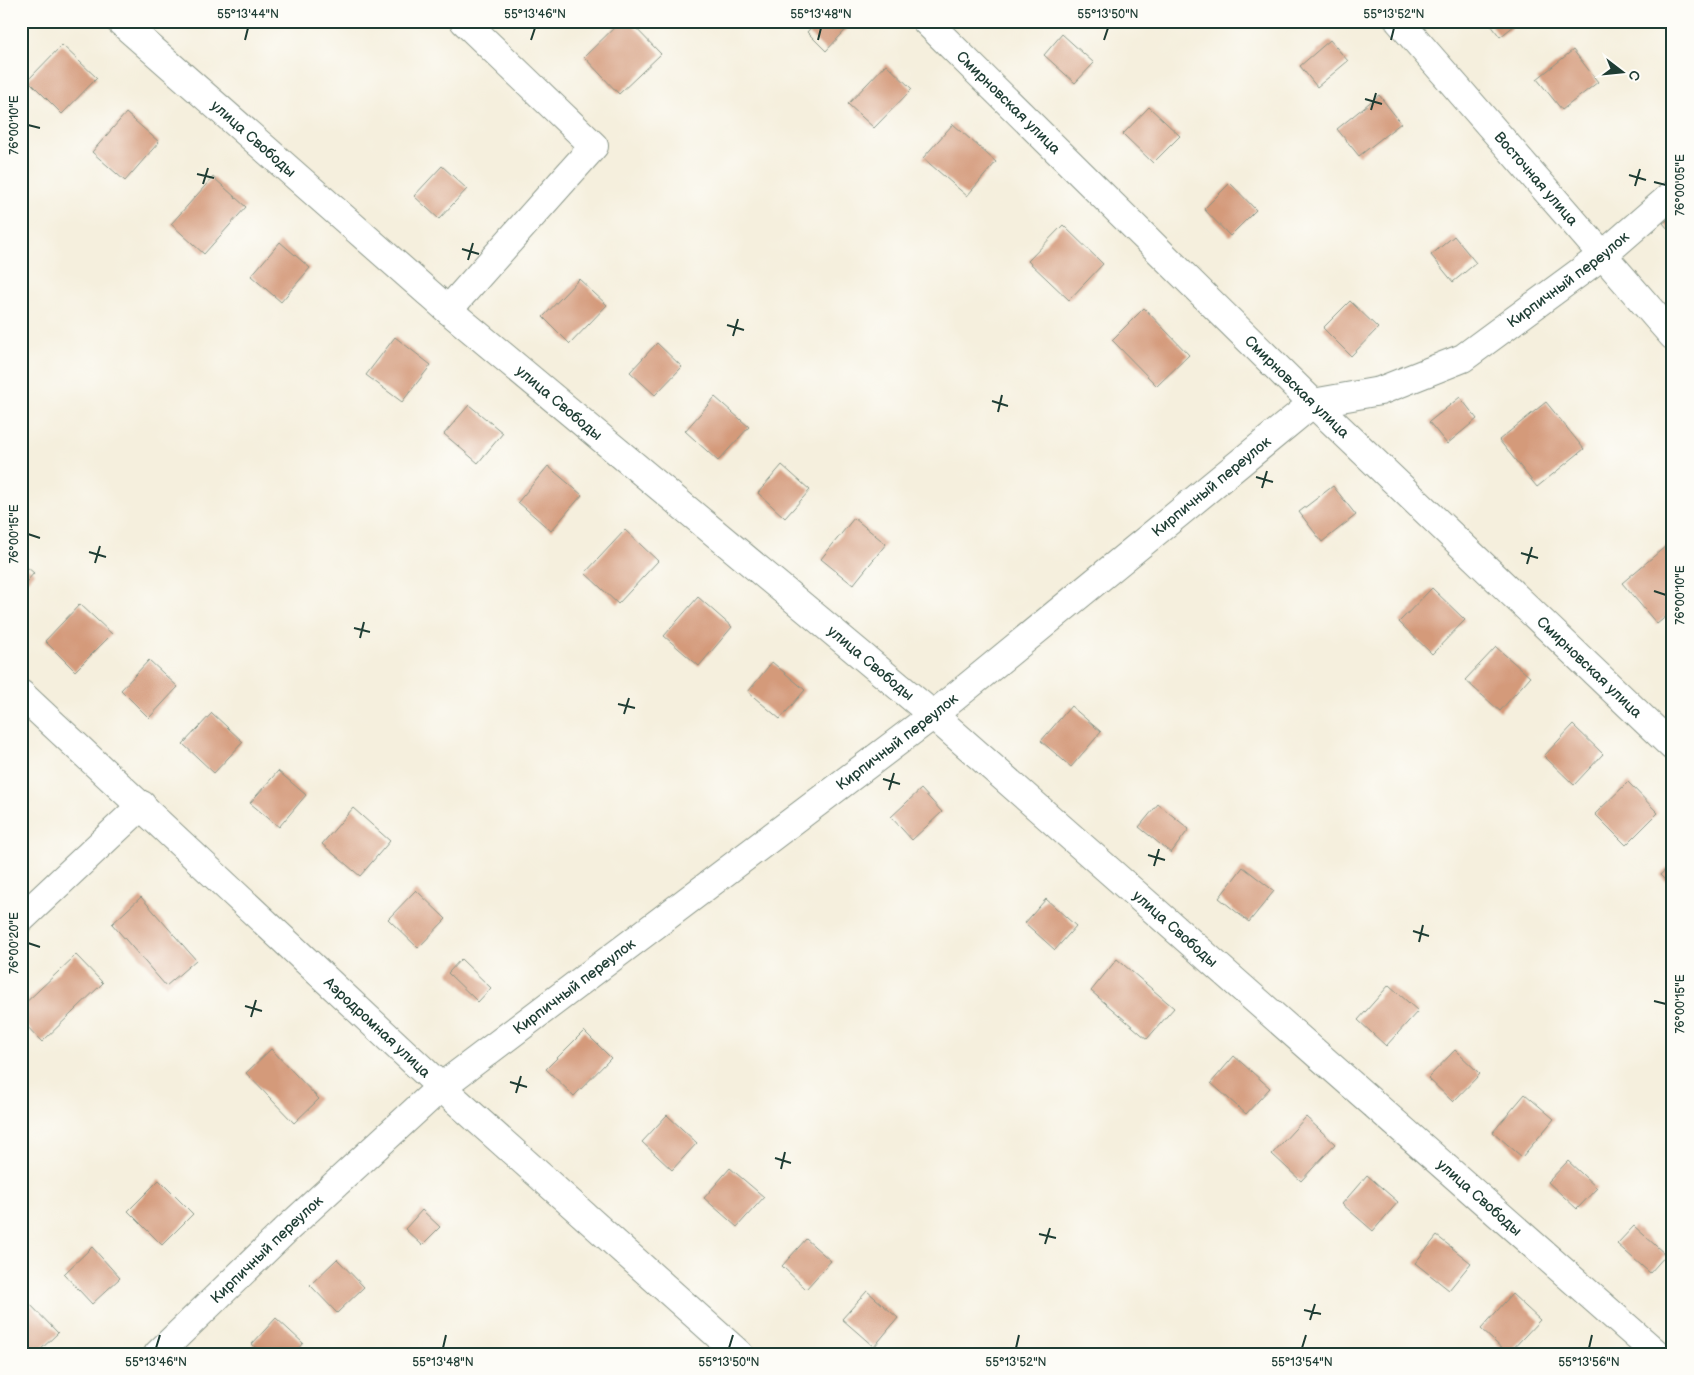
<svg xmlns="http://www.w3.org/2000/svg" width="1694" height="1375" viewBox="0 0 1694 1375" font-family="'Balsamiq Sans',sans-serif">
<rect width="100%" height="100%" fill="#fdfcf7"/>
<filter id="ink" filterUnits="userSpaceOnUse"><feTurbulence type="fractalNoise" baseFrequency=".02" numOctaves="2"/><feDisplacementMap in="SourceGraphic" scale="10" xChannelSelector="R" yChannelSelector="G"/><feConvolveMatrix kernelMatrix="1 2 1 2 8 2 1 2 1" color-interpolation-filters="sRGB"/></filter>
<filter id="wash" filterUnits="userSpaceOnUse"><feTurbulence type="fractalNoise" baseFrequency=".0096" numOctaves="4" result="noise"/><feDisplacementMap in="SourceGraphic" scale="20" xChannelSelector="R" yChannelSelector="G"/><feGaussianBlur stdDeviation="1.12" result="paint"/><feColorMatrix in="noise" values="0 0 0 0 0 0 0 0 0 0 0 0 0 0 0 0 0 1.4 0 .05"/><feComposite in="paint" operator="in"/></filter>
<g filter="url(#wash)">
<rect width="100%" height="100%" fill="#f5efdd"/>
<g id="blocks">
<g fill="#d49a7a">
<path d="M621,21H629L661,54L619,94L584,57Z"/>
<path d="M817,21H854L826,51L807,32Z"/>
<path d="M1488,21H1520L1500,37Z"/>
<path d="M1062,34L1094,63L1075,83L1044,55Z"/>
<path d="M1330,40L1348,61L1317,87L1300,66Z"/>
<path d="M62,45L97,78L62,114L28,80Z"/>
<path d="M1573,50L1598,82L1562,110L1537,79Z"/>
<path d="M886,64L912,89L874,128L848,104Z"/>
<path d="M1379,95L1401,123L1359,156L1337,129Z"/>
<path d="M1149,107L1180,136L1153,163L1123,134Z"/>
<path d="M126,113L159,142L125,181L92,152Z"/>
<path d="M953,124L996,162L967,196L923,158Z"/>
<path d="M442,166L467,189L439,219L414,196Z"/>
<path d="M213,177L246,207L204,254L171,224Z"/>
<path d="M1230,183L1256,210L1230,236L1204,209Z"/>
<path d="M1673,216V235L1663,223Z"/>
<path d="M1063,225L1103,264L1069,300L1028,261Z"/>
<path d="M1454,236L1476,263L1453,282L1431,255Z"/>
<path d="M280,242L310,268L281,302L251,276Z"/>
<path d="M579,279L607,305L570,344L543,317Z"/>
<path d="M1350,301L1378,328L1351,356L1323,328Z"/>
<path d="M1144,308L1189,355L1157,386L1112,340Z"/>
<path d="M395,337L431,365L402,402L366,375Z"/>
<path d="M657,343L682,367L655,395L630,372Z"/>
<path d="M715,397L749,427L718,461L685,431Z"/>
<path d="M1460,397L1477,419L1447,444L1429,422Z"/>
<path d="M1546,402L1584,449L1537,487L1499,440Z"/>
<path d="M469,405L503,433L478,463L444,434Z"/>
<path d="M782,465L810,490L785,518L758,493Z"/>
<path d="M548,466L582,495L551,531L518,502Z"/>
<path d="M1333,486L1356,515L1322,542L1299,512Z"/>
<path d="M854,518L886,544L853,585L821,559Z"/>
<path d="M625,530L658,561L618,604L585,573Z"/>
<path d="M1666,546L1673,555V611L1657,624L1622,583Z"/>
<path d="M21,562L34,573L21,588Z"/>
<path d="M1432,588L1465,620L1432,654L1399,622Z"/>
<path d="M698,597L732,627L699,666L664,636Z"/>
<path d="M80,604L112,634L75,671L45,641Z"/>
<path d="M1496,647L1530,677L1500,711L1465,680Z"/>
<path d="M149,660L178,687L149,718L121,690Z"/>
<path d="M772,662L805,690L780,719L748,692Z"/>
<path d="M1071,706L1101,732L1071,767L1041,741Z"/>
<path d="M212,713L243,742L214,773L183,744Z"/>
<path d="M1573,725L1603,754L1574,785L1544,756Z"/>
<path d="M278,771L306,795L279,827L250,803Z"/>
<path d="M1628,782L1658,813L1626,845L1595,814Z"/>
<path d="M921,789L942,812L912,840L891,817Z"/>
<path d="M1158,804L1189,829L1171,853L1139,827Z"/>
<path d="M353,808L390,841L360,876L322,844Z"/>
<path d="M1673,863V888L1660,875Z"/>
<path d="M1243,867L1274,891L1249,922L1219,898Z"/>
<path d="M416,890L446,919L418,948L388,919Z"/>
<path d="M141,897L196,960L166,986L112,924Z"/>
<path d="M1046,899L1076,926L1055,950L1025,923Z"/>
<path d="M76,955L103,983L42,1042L21,1020V1007Z"/>
<path d="M461,959L491,988L478,1002L448,973Z"/>
<path d="M1117,959L1174,1008L1147,1039L1091,991Z"/>
<path d="M1389,985L1418,1011L1386,1046L1358,1020Z"/>
<path d="M584,1031L611,1058L574,1096L546,1069Z"/>
<path d="M271,1049L319,1099L294,1123L246,1073Z"/>
<path d="M1455,1050L1480,1074L1453,1102L1428,1078Z"/>
<path d="M1234,1056L1270,1088L1246,1114L1211,1083Z"/>
<path d="M1525,1094L1554,1119L1522,1157L1493,1132Z"/>
<path d="M667,1115L697,1143L672,1170L642,1142Z"/>
<path d="M1306,1117L1335,1144L1301,1181L1272,1154Z"/>
<path d="M1568,1161L1597,1188L1577,1209L1548,1182Z"/>
<path d="M730,1168L764,1197L737,1227L704,1198Z"/>
<path d="M1367,1175L1398,1202L1373,1231L1342,1204Z"/>
<path d="M159,1180L193,1214L162,1245L128,1211Z"/>
<path d="M422,1210L440,1227L422,1245L405,1229Z"/>
<path d="M1634,1226L1666,1255L1650,1273L1617,1244Z"/>
<path d="M1437,1236L1471,1263L1449,1290L1415,1263Z"/>
<path d="M806,1239L831,1261L806,1289L782,1266Z"/>
<path d="M92,1247L120,1278L92,1304L64,1274Z"/>
<path d="M337,1259L364,1287L337,1313L310,1285Z"/>
<path d="M867,1291L898,1318L874,1347L842,1319Z"/>
<path d="M1512,1294L1540,1320L1508,1354L1481,1329Z"/>
<path d="M24,1298L58,1333L36,1354H21V1301Z"/>
<path d="M276,1318L303,1343L293,1354H263L252,1344Z"/>
</g>
</g>
</g>
<g filter="url(#ink)">
<use href="#blocks" fill-opacity="0" stroke="#8a9688" stroke-width="1"/>
<g fill="none" stroke-linecap="round" stroke-linejoin="round">
<g stroke="#8a9688" stroke-width="30">
<g id="minor">
<path id="s1" d="M120,21L448,310L933,715L1657,1354"/>
<path id="s2" d="M926,21L1313,403L1673,747"/>
<path d="M448,310L594,146L464,21"/>
<path id="s3" d="M21,694L441,1087L739,1354"/>
<path d="M21,919L142,805"/>
<path id="s4" d="M158,1354L288,1228L441,1087L933,715L1313,403L1380,391L1463,358L1603,255L1673,194"/>
</g>
</g>
<g stroke="#8a9688" stroke-width="30">
<g id="major">
<path id="s5" d="M1399,21L1673,336"/>
</g>
</g>
<use href="#minor" stroke="#fff" stroke-width="28"/>
<use href="#major" stroke="#fff" stroke-width="28"/>
</g>
</g>
<path fill="none" stroke="#1f3d34" stroke-width="2" d="M245,40L248,28M531,40L535,28M818,40L821,28M1104,40L1108,28M1391,40L1394,28M1365,99L1382,104M1371,110L1376,93M28,125L40,128M197,174L214,178M1629,175L1646,180M1654,182L1666,185M203,184L208,168M1635,186L1640,169M462,249L479,254M468,260L473,243M727,325L744,330M733,336L738,319M992,401L1008,406M998,412L1002,395M1256,477L1273,482M1262,488L1267,471M28,534L40,538M89,552L106,557M1521,553L1538,558M95,563L100,546M1527,564L1532,547M1654,591L1666,595M354,628L370,632M360,638L364,622M618,704L635,708M624,714L629,698M883,779L900,784M889,790L894,773M1148,855L1165,860M1154,866L1159,849M1413,931L1429,936M1419,942L1423,925M28,943L40,947M1654,1001L1666,1004M245,1006L262,1011M251,1017L256,1000M510,1082L527,1087M516,1093L521,1076M775,1158L791,1163M781,1169L785,1152M1039,1234L1056,1238M1045,1244L1050,1228M1304,1310L1321,1314M1310,1320L1315,1304M156,1348L160,1335M443,1348L446,1335M729,1348L733,1335M1016,1348L1019,1335M1302,1348L1306,1335M1589,1348L1592,1335"/>
<g text-anchor="middle" dominant-baseline="central" stroke-width="4" stroke-linejoin="round" paint-order="stroke">
<g font-size="15" fill="#1f3d34" stroke="#fdfcf7">
<text stroke="none"><textPath href="#s2" startOffset="116">Смирновская улица</textPath></text>
<text stroke="none"><textPath href="#s1" startOffset="178">улица Свободы</textPath></text>
<text stroke="none"><textPath href="#s5" startOffset="209">Восточная улица</textPath></text>
<text stroke="none"><textPath href="#s4" startOffset="1786">Кирпичный переулок</textPath></text>
<text stroke="none"><textPath href="#s2" startOffset="521">Смирновская улица</textPath></text>
<text stroke="none"><textPath href="#s1" startOffset="582">улица Свободы</textPath></text>
<text stroke="none"><textPath href="#s4" startOffset="1366">Кирпичный переулок</textPath></text>
<text stroke="none"><textPath href="#s1" startOffset="988">улица Свободы</textPath></text>
<text stroke="none"><textPath href="#s2" startOffset="926">Смирновская улица</textPath></text>
<text stroke="none"><textPath href="#s4" startOffset="961">Кирпичный переулок</textPath></text>
<text stroke="none"><textPath href="#s1" startOffset="1392">улица Свободы</textPath></text>
<text stroke="none"><textPath href="#s4" startOffset="556">Кирпичный переулок</textPath></text>
<text stroke="none"><textPath href="#s3" startOffset="488">Аэродромная улица</textPath></text>
<text stroke="none"><textPath href="#s1" startOffset="1798">улица Свободы</textPath></text>
<text stroke="none"><textPath href="#s4" startOffset="151">Кирпичный переулок</textPath></text>
</g>
</g>
<rect width="1694" height="1375" fill="none" stroke="#fdfcf7" stroke-width="55"/>
<g transform="translate(1622 72) rotate(106)" stroke="#fdfcf7" stroke-width="4" paint-order="stroke">
<path d="M0-4L9 19L0 12L-9 19Z" fill="#1f3d34"/>
<text y="-8" font-size="14" font-weight="bold" text-anchor="middle" fill="#1f3d34">С</text>
</g>
<rect x="28" y="28" width="1638" height="1320" fill="none" stroke="#1f3d34" stroke-width="2"/>
<g font-size="12" text-anchor="middle" fill="#1f3d34">
<text x="248" y="18">55°13'44"N</text>
<text x="535" y="18">55°13'46"N</text>
<text x="821" y="18">55°13'48"N</text>
<text x="1108" y="18">55°13'50"N</text>
<text x="1394" y="18">55°13'52"N</text>
<text transform="translate(14 125) rotate(-90)" y="4">76°00'10"E</text>
<text transform="translate(1680 185) rotate(-90)" y="4">76°00'05"E</text>
<text transform="translate(14 534) rotate(-90)" y="4">76°00'15"E</text>
<text transform="translate(1680 595) rotate(-90)" y="4">76°00'10"E</text>
<text transform="translate(14 943) rotate(-90)" y="4">76°00'20"E</text>
<text transform="translate(1680 1004) rotate(-90)" y="4">76°00'15"E</text>
<text x="156" y="1366">55°13'46"N</text>
<text x="443" y="1366">55°13'48"N</text>
<text x="729" y="1366">55°13'50"N</text>
<text x="1016" y="1366">55°13'52"N</text>
<text x="1302" y="1366">55°13'54"N</text>
<text x="1589" y="1366">55°13'56"N</text>
</g>
</svg>
